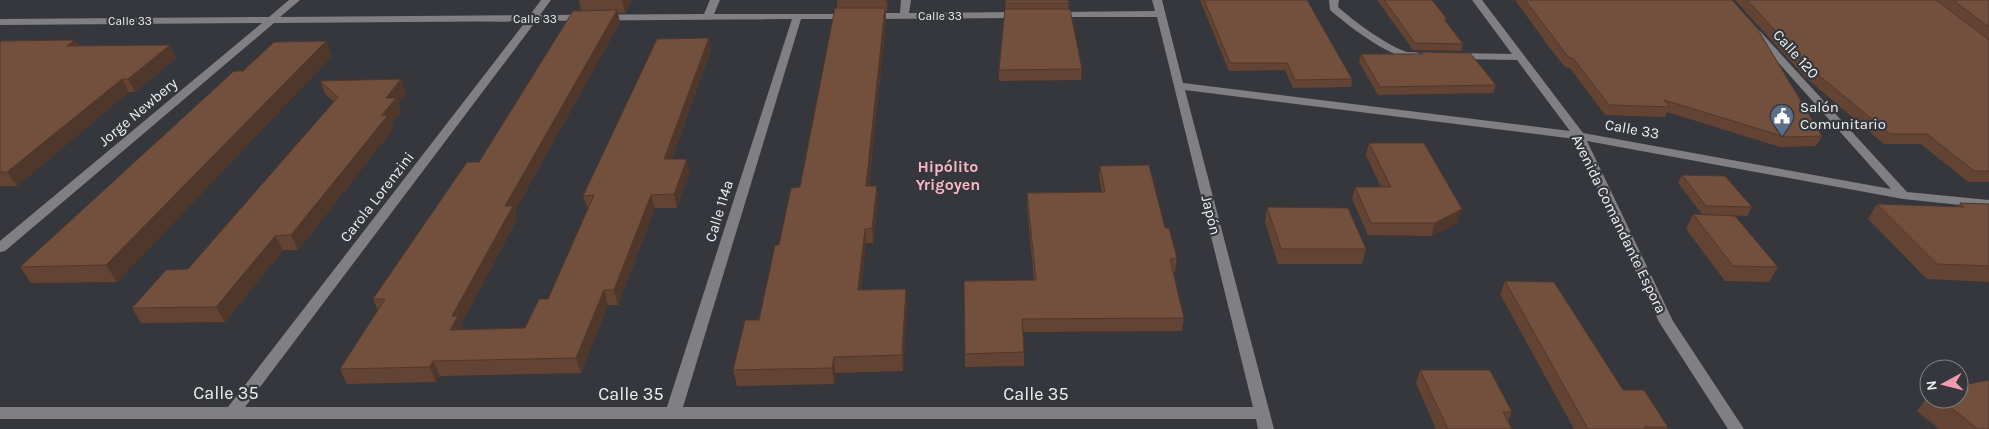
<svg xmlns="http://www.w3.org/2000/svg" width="1989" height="429" viewBox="0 0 1989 429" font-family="Karla,sans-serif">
<rect width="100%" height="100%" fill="#35373c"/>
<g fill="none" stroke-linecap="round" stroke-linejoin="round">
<g fill="#808083" fill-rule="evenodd">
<path d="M289,0H300L280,17L530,15L541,0H551L540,15L704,14L710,0H720L714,14H853L855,16L850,19H801L683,407H1253L1157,17H1052V13L1055,12L1155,11L1152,0H1162L1183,83L1570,131L1517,60L1457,59L1452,56L1457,53L1512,54L1472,0H1482L1583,133L1891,189L1752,33V29H1758L1907,192L1989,200V208L1903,199L1587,141L1673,321L1744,429H1728L1659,322L1575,139L1185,90L1274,429H1258L1256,419H0V407H228L526,21L274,23L5,251L0,252V241L262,23L0,25V19L269,17ZM792,19L667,407H245L536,21Z"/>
<path d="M901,0H911L909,13L1020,12L1025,15L1020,18L870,19L865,16L870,13H900Z"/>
<path d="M1329,0H1339L1338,7C1355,22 1382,42 1404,51C1410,54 1417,50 1422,55C1404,71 1345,23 1330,10Z"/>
</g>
</g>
<g fill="#634434">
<path d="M579,0H632L625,13H618L620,22L515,211L517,219L461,325L463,330L525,328L548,299L588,209L583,196L709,38L711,50L672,159L690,172L677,208H655L618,305H608L581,373L440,376L436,382L347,384L340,369L378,310L373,299L479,162L581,11Z"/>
<path d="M837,0H888L887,11H886V20L869,186L878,201L873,243H866L861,290L907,304L903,371L835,373L834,384L737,386L733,370L759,320L779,245L800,187L837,8Z"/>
<path d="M1006,0L1069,3L1068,9L1082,69L1081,80L999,81V70Z"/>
<path d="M1200,0H1307L1352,79L1351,87L1293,88L1285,70L1229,71Z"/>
<path d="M1377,0H1432L1447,19L1446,22L1463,44L1461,51L1413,50Z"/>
<path d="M1515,0H1732L1822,136L1816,146L1780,147L1667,112L1665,117L1605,115L1570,68L1565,67L1549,47Z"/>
<path d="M1735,0H1989V182H1968L1921,144H1884L1805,77Z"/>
<path d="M75,40L79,46L170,45L176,58L135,92H129L17,186H0V41Z"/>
<path d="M326,41L332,56L117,282L31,283L20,267L243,71Z"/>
<path d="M1421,52L1496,85L1493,93L1378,95L1359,62L1361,54H1421Z"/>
<path d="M401,79L406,93L398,103L401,112L391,124L393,129L298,250H283L225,322L141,323L132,308L188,269L334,102L325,94L320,81Z"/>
<path d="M1369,143L1458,222L1431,236L1368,235L1352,199L1355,187H1381L1366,155Z"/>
<path d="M1100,166L1165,228L1177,258L1175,272H1173L1184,318L1182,331L1023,332L1024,352V366L965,367L964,281L1034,280L1027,206V193L1102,192L1099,178Z"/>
<path d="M1682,175L1752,207L1747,216L1702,214L1678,183Z"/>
<path d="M1960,203L1989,204V282L1927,279L1868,219L1877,204L1957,207Z"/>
<path d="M1267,207L1366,249L1362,264H1278L1265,222Z"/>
<path d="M1693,214L1778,267L1769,282L1725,281L1686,229Z"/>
<path d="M1505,281L1623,390L1668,427L1667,429H1574L1500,294Z"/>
<path d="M1420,370L1512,412L1508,421L1512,429H1436L1416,383Z"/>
<path d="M1929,395V399H1959L1989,429H1939L1917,411Z"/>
</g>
<g fill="#50372b">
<path d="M622,0H632L625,13Z"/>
<path d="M886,0H888L887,11Z"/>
<path d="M885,8L886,20L867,201L866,186Z"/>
<path d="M617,10L620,22L515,211L517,219L461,325L464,331L450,330L452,316L505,206Z"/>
<path d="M709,38L711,50L667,172L664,159Z"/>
<path d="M75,40L82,53L67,46Z"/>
<path d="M326,41L332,56L117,282L106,265Z"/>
<path d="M170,45L176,58L135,92L128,79Z"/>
<path d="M122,79L129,92L17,186L7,172Z"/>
<path d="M401,79L406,93L398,103L401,112L391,124L393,129L298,250L291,235L381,116L386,98Z"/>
<path d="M687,159L690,172L677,208L674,194Z"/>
<path d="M877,186L878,201L873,243L872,228Z"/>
<path d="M651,195L655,208L618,305L614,290Z"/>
<path d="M1462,209L1458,222L1431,236L1435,223Z"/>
<path d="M865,229L866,243L859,305L858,290Z"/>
<path d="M275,236L283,250L225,322L216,307Z"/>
<path d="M906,289L907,304L903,371L902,355Z"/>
<path d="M604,290L608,305L581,373L576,358Z"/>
<path d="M834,357L835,373L834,384L832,368Z"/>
<path d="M433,361L440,376L436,382L430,367Z"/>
</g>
<g fill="#734f3d" stroke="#50372b">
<path d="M1006,0H1068L1069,3H1005Z"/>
<path d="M1204,0H1307L1352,79L1295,80L1287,63H1230Z"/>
<path d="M1384,0H1432L1447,19H1444L1463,44L1415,43Z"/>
<path d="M1525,0H1732L1757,28L1822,136L1785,137L1664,100L1670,107L1609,105L1573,58H1569Z"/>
<path d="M1747,0H1936L1989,40V171H1974L1927,134H1890L1810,68Z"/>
<path d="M1953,0H1989V27Z"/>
<path d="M835,8H885L866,186H877L872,228L865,229L858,290L906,289L902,355L834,357L832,368L733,370L745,320H759L775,245H779L791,188L800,187Z"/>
<path d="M1005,9H1070L1082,69L999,70Z"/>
<path d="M617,10L505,206H513L452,316H458L450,330L525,328L539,299H548L594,195L583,196L657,39L709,38L664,159H687L674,194L651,195L614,290H604L576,358L433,361L430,367L340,369L385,299H373L467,162H479L573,11Z"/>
<path d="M75,40L67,46L170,45L128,79H122L7,172H0V41Z"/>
<path d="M326,41L106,265L20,267L234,71H243L274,42Z"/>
<path d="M1421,52L1470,53L1496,85L1380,87L1361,54H1423Z"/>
<path d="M401,79L386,98H396L381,116L388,115L291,235L275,236L216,307L132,308L166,270L188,269L338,97L320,81Z"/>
<path d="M1369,143H1424L1462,209L1435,223H1371L1355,187H1391Z"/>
<path d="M1149,165L1165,228H1169L1177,258L1170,259L1184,318L1022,319L1024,352L965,354L964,281L1036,280L1027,193L1105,192L1100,166Z"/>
<path d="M1682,175L1725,176L1752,207L1706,206Z"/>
<path d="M1960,203L1989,204V266L1937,264L1877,204L1964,207Z"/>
<path d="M1267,207L1348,208L1366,249H1281Z"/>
<path d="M1693,214L1735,216L1778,267L1733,266Z"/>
<path d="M1505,281L1554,282L1623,390H1644L1668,427H1644L1645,429H1588Z"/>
<path d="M1420,370H1490L1512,412H1503L1512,429H1448Z"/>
<path d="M1989,380V429H1978L1940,399H1959V386Z"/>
</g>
<defs>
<g id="civic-pin" transform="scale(1.25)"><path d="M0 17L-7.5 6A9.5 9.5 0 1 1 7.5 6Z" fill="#5c6f8a" stroke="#35373c"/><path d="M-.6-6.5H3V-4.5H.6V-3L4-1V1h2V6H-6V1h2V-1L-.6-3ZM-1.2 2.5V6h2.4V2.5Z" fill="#fff"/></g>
</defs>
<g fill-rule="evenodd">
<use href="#civic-pin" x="1782" y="116"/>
</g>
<g text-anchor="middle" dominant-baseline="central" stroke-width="4.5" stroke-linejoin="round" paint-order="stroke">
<g font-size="12" fill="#eff1f4" stroke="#35373c">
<text x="940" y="16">Calle 33</text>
<text x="535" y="19">Calle 33</text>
<text x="130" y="21">Calle 33</text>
</g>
<g font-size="15" fill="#eff1f4" stroke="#35373c">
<text transform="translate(1796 54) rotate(48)">Calle 120</text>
<text transform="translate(138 112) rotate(-40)">Jorge Newbery</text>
<text transform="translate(1632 129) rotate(10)">Calle 33</text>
<text transform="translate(377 197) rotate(-52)">Carola Lorenzini</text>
<text transform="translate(719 211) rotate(-73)">Calle 114a</text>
<text transform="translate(1211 215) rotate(76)">Japón</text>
<text transform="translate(1619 224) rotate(64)">Avenida Comandante Espora</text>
</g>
<g font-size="15" fill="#eff1f4" stroke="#35373c" text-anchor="start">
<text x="1800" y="107">Salón<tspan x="1800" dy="17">Comunitario</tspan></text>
</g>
<g font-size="16" font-weight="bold" fill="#fab7c6" stroke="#35373c">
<text x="948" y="166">Hipólito<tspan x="948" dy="18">Yrigoyen</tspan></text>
</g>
<g font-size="18" fill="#eff1f4" stroke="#35373c">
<text x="226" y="393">Calle 35</text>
<text x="631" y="394">Calle 35</text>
<text x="1036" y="394">Calle 35</text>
</g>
</g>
<g transform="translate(1944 384) rotate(263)"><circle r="24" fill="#35373c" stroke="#7f8186"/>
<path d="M0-4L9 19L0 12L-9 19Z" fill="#f29aaf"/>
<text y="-8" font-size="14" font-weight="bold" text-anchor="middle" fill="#eff1f4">N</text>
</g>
</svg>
